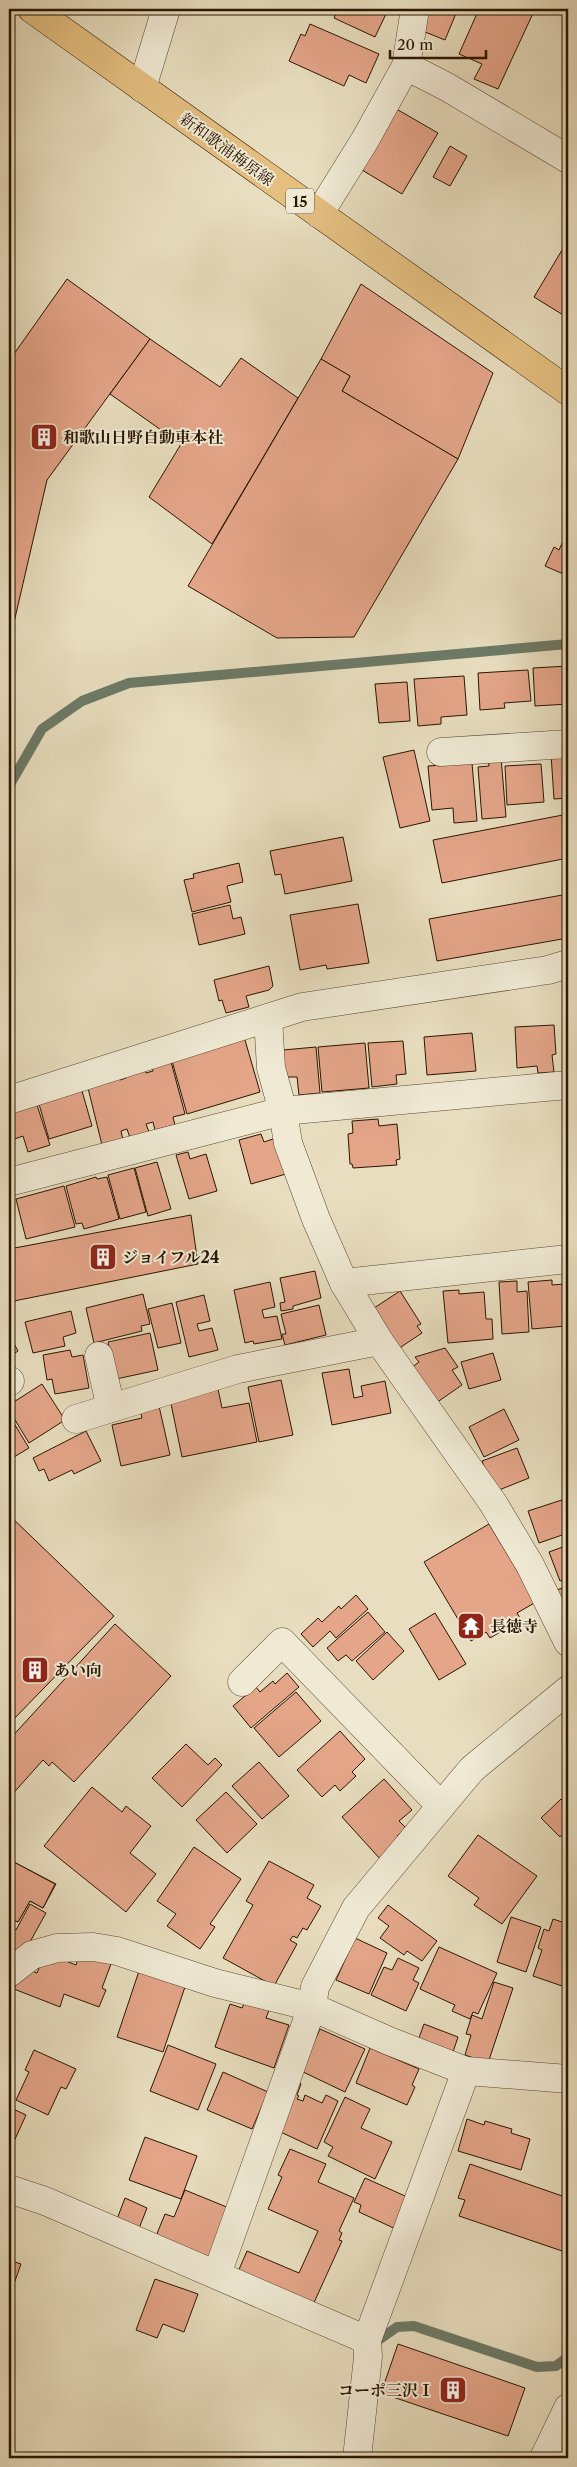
<svg xmlns="http://www.w3.org/2000/svg" width="577" height="2467" viewBox="0 0 577 2467" font-family="'Libre Caslon Text','Noto Serif JP',serif">
<rect width="100%" height="100%" fill="#e8debf"/>
<filter id="stains"><feTurbulence type="fractalNoise" baseFrequency=".004" numOctaves="4"/><feColorMatrix values="0 0 0 0 .2 0 0 0 0 .09 0 0 0 0 .02 0 0 0 .5 -.17"/></filter>
<radialGradient id="worn" r=".72"><stop offset=".6" stop-color="#630" stop-opacity="0"/><stop offset="1" stop-color="#630" stop-opacity=".3"/></radialGradient>
<g fill="none" stroke-linecap="round" stroke-linejoin="round">
<g stroke="#6c7a67" stroke-width="10">
<path d="M9,786L42,729L82,701L129,683L568,644"/>
<path d="M373,2344L397,2327L414,2326L537,2367L556,2366L568,2357"/>
</g>
</g>
<g fill="#e4a589" stroke="#2a1500">
<path d="M338,9H375L386,14L375,37L334,18Z"/>
<path d="M428,9H464L462,14L457,11L445,40L420,30Z"/>
<path d="M479,9H486L499,15L501,9H535L498,89L474,79L482,64L459,54Z"/>
<path d="M310,24L379,54L366,83L349,75L344,86L289,61L301,34L305,36Z"/>
<path d="M393,107L438,133L402,194L357,167Z"/>
<path d="M450,146L467,156L450,186L433,177Z"/>
<path d="M568,240V318L534,297Z"/>
<path d="M67,279L150,339L47,480L9,644V361Z"/>
<path d="M361,284L493,373L458,459L342,391L350,376L321,359Z"/>
<path d="M150,339L220,387L241,358L298,398L212,544L149,497L181,444L110,394Z"/>
<path d="M321,359L350,376L342,391L458,459L354,637L277,638L188,586Z"/>
<path d="M568,530V576L545,566L554,547L559,550Z"/>
<path d="M568,666V704L535,706L533,668Z"/>
<path d="M528,670L531,701L504,703L505,708L480,710L478,673Z"/>
<path d="M464,676L467,715L441,717V724L418,726L414,679Z"/>
<path d="M407,682L410,721L379,723L375,684Z"/>
<path d="M414,750L430,821L400,828L383,757Z"/>
<path d="M551,754L568,755V798L554,799Z"/>
<path d="M501,757L506,817L482,819L478,767L489,766L488,758Z"/>
<path d="M472,763L477,821L454,823L453,808L432,810L428,766Z"/>
<path d="M541,764L544,802L507,805L505,766Z"/>
<path d="M568,814V858L442,883L433,840Z"/>
<path d="M343,837L352,881L285,894L281,874L275,875L270,851Z"/>
<path d="M239,863L243,882L227,886L231,902L192,912L184,880L194,878L193,874Z"/>
<path d="M568,894V938L437,961L429,919Z"/>
<path d="M358,904L369,963L327,969L326,965L300,970L290,915Z"/>
<path d="M230,905L233,919L241,917L245,934L199,945L192,914Z"/>
<path d="M269,966L273,986L269,990L246,996L249,1007L226,1013L222,1000L219,1001L214,980Z"/>
<path d="M568,1024V1069H566L564,1025Z"/>
<path d="M554,1025L556,1054L552,1055L554,1072L538,1073L537,1066L517,1068L515,1027Z"/>
<path d="M243,1033L260,1092L187,1114L170,1054Z"/>
<path d="M472,1033L476,1071L427,1075L424,1037Z"/>
<path d="M403,1041L406,1074L396,1075L397,1084L372,1087L368,1043Z"/>
<path d="M365,1043L369,1088L322,1092L318,1047Z"/>
<path d="M316,1047L320,1093L299,1095L297,1077H285L283,1050Z"/>
<path d="M170,1058L185,1114L173,1117L175,1125L155,1130L153,1122L146,1124L149,1132L130,1138L127,1129L121,1131L123,1140L102,1145L88,1088L118,1073L120,1080L126,1078L124,1070L144,1065L146,1073L153,1071L151,1064Z"/>
<path d="M80,1084L92,1126L49,1139L37,1097Z"/>
<path d="M35,1099L50,1145L28,1152L23,1136L9,1141V1107Z"/>
<path d="M378,1119L379,1126L397,1124L400,1159L396,1160L397,1165L353,1168L352,1164H350L348,1134L353,1133L352,1121Z"/>
<path d="M261,1134L264,1142L276,1138L286,1174L251,1184L239,1140Z"/>
<path d="M188,1152L190,1159L206,1154L217,1191L189,1199L176,1155Z"/>
<path d="M157,1162L171,1209L148,1216L135,1168Z"/>
<path d="M134,1168L146,1212L120,1219L108,1175Z"/>
<path d="M96,1177L97,1179L107,1177L119,1219L84,1229L82,1223L76,1224L66,1186Z"/>
<path d="M64,1186L75,1227L26,1239L16,1199Z"/>
<path d="M191,1215L198,1264L9,1302V1249Z"/>
<path d="M315,1271L321,1298L293,1306V1309L281,1311L280,1303L285,1302L280,1278Z"/>
<path d="M552,1280V1285L564,1284L565,1299L568,1298L566,1326L532,1329L528,1282Z"/>
<path d="M517,1281V1292L527,1291L529,1332L502,1334L499,1282Z"/>
<path d="M270,1282L275,1307L262,1310L264,1318L277,1316L282,1339L254,1344L253,1341L245,1343L234,1290Z"/>
<path d="M459,1290V1294L484,1292L486,1319H492L493,1339L448,1343L443,1291Z"/>
<path d="M400,1291L421,1324L417,1326L422,1333L398,1349L371,1310Z"/>
<path d="M143,1294L150,1324L141,1326L142,1331L94,1343L86,1308Z"/>
<path d="M204,1295L210,1321L197,1324L199,1331L212,1328L218,1350L189,1357L176,1302Z"/>
<path d="M172,1303L181,1343L158,1348L148,1309Z"/>
<path d="M319,1305L326,1335L285,1345L282,1334H286L281,1314Z"/>
<path d="M71,1311L76,1333L63,1337L65,1346L33,1353L25,1322Z"/>
<path d="M150,1333L158,1370L116,1379L108,1342Z"/>
<path d="M9,1334L18,1351L9,1357Z"/>
<path d="M445,1348L458,1367L452,1370L462,1385L436,1403L411,1368L419,1362L415,1357Z"/>
<path d="M70,1350L72,1357L83,1355L89,1388L55,1394L52,1379L47,1380L43,1355Z"/>
<path d="M493,1353L501,1380L469,1389L461,1362Z"/>
<path d="M349,1369L354,1398L363,1396L361,1386L385,1381L391,1413L332,1425L322,1373Z"/>
<path d="M281,1380L293,1435L259,1442L248,1387Z"/>
<path d="M42,1384L65,1420L29,1443L9,1410V1405Z"/>
<path d="M218,1389L222,1408L249,1403L257,1442L182,1457L170,1399Z"/>
<path d="M159,1406L170,1455L121,1466L112,1425L142,1418L140,1410Z"/>
<path d="M504,1409L519,1440L484,1457L469,1427Z"/>
<path d="M9,1415L29,1448L9,1460Z"/>
<path d="M86,1431L101,1461L74,1474L72,1470L49,1481L44,1469L39,1471L33,1458Z"/>
<path d="M517,1448L529,1478L494,1492L482,1461Z"/>
<path d="M568,1498V1533L539,1543L528,1511Z"/>
<path d="M9,1515L114,1616L9,1724Z"/>
<path d="M489,1524L536,1602L517,1613L521,1620L490,1638L486,1632L471,1641L424,1562Z"/>
<path d="M568,1545V1578L560,1581L549,1552Z"/>
<path d="M568,1586V1613L554,1591Z"/>
<path d="M356,1595L368,1609L336,1638L330,1631L313,1647L301,1634L318,1618L322,1622L339,1606L341,1609Z"/>
<path d="M368,1612L385,1632L352,1661L346,1655L338,1661L327,1648Z"/>
<path d="M435,1613L466,1664L439,1680L409,1629Z"/>
<path d="M115,1624L171,1676L74,1782L52,1762L49,1766L43,1760L9,1798V1740Z"/>
<path d="M387,1632L404,1651L373,1680L356,1661Z"/>
<path d="M287,1673L299,1687L251,1728L233,1706L256,1687L260,1692L273,1681L275,1684Z"/>
<path d="M296,1692L321,1721L279,1757L254,1728Z"/>
<path d="M340,1731L365,1759L352,1772L356,1776L340,1791L335,1785L322,1797L297,1770Z"/>
<path d="M186,1744L208,1765L215,1758L222,1765L182,1807L152,1778Z"/>
<path d="M259,1762L289,1796L262,1819L232,1786Z"/>
<path d="M384,1779L412,1810L399,1821L406,1828L397,1836L402,1842L381,1860L342,1817Z"/>
<path d="M92,1787L122,1812L126,1806L151,1826L130,1853L156,1874L126,1912L44,1846Z"/>
<path d="M226,1792L257,1824L227,1853L196,1820Z"/>
<path d="M561,1799L568,1807V1829L560,1837L541,1818Z"/>
<path d="M478,1835L537,1876L502,1924L474,1905L479,1898L448,1876Z"/>
<path d="M194,1847L241,1879L210,1924L215,1927L200,1949L167,1926L176,1914L157,1901Z"/>
<path d="M12,1861L56,1884L43,1908L30,1901L18,1922L9,1918V1866Z"/>
<path d="M12,1861L55,1884L43,1908L30,1901L18,1922L9,1918V1866Z"/>
<path d="M269,1861L314,1885L307,1898L321,1906L307,1930L303,1928L297,1938L293,1936L290,1940L297,1944L274,1986L223,1958L253,1905L246,1901Z"/>
<path d="M30,1904L46,1913L26,1949L21,1953L9,1947V1925L16,1930Z"/>
<path d="M388,1905L437,1941L422,1961L407,1951L404,1955L380,1938L389,1926L378,1918Z"/>
<path d="M511,1917L541,1927L526,1972L497,1962Z"/>
<path d="M553,1919L568,1924V1988L533,1976L542,1950L538,1948L544,1929L549,1931Z"/>
<path d="M355,1938L387,1953L369,1994L336,1980Z"/>
<path d="M439,1947L497,1973L478,2014L473,2012L470,2019L452,2011L455,2005L420,1989Z"/>
<path d="M80,1953L111,1964L102,1988L106,1990L99,2007L64,1994L60,2007L14,1989L22,1971L30,1974L32,1971L37,1973L44,1956H53L76,1965Z"/>
<path d="M398,1958L419,1968L413,1980L419,1983L406,2011L371,1995L384,1967L392,1970Z"/>
<path d="M140,1968L186,1984L163,2052L117,2037Z"/>
<path d="M494,1982L513,1988L488,2063L465,2055L471,2035L466,2034L472,2015L482,2019Z"/>
<path d="M245,2002L269,2010L266,2018L289,2025L274,2068L215,2047L230,2004L242,2008Z"/>
<path d="M424,2024L458,2037L451,2058L416,2046Z"/>
<path d="M320,2029L365,2049L345,2092L301,2071Z"/>
<path d="M168,2045L216,2064L198,2110L150,2091Z"/>
<path d="M370,2048L419,2069L412,2085L415,2087L407,2105L356,2083Z"/>
<path d="M34,2050L76,2069L66,2089L61,2087L48,2115L16,2100L29,2072L25,2070Z"/>
<path d="M223,2072L268,2092L252,2129L207,2110Z"/>
<path d="M294,2080L301,2084L297,2095L299,2096L297,2099L303,2101L305,2095L322,2103L326,2095L338,2101L317,2149L272,2128Z"/>
<path d="M345,2097L370,2109L361,2128L392,2142L375,2179L328,2156L333,2147L324,2142Z"/>
<path d="M9,2107L26,2115L11,2148L9,2147Z"/>
<path d="M467,2119L484,2125L485,2121L512,2129L511,2133L530,2139L521,2170L458,2151Z"/>
<path d="M145,2137L197,2156L181,2199L129,2180Z"/>
<path d="M290,2149L326,2164L318,2182L354,2198L339,2231L342,2233L339,2240L342,2241L312,2307L237,2274L247,2251L299,2273L318,2231L268,2209L282,2177L278,2175Z"/>
<path d="M470,2164L568,2198V2253L459,2216L465,2200L458,2198Z"/>
<path d="M365,2178L414,2200L400,2231L359,2212L361,2205L354,2202Z"/>
<path d="M185,2190L234,2210L212,2264L156,2236L165,2214L174,2217Z"/>
<path d="M125,2198L147,2208L136,2236L114,2227Z"/>
<path d="M9,2260L21,2264L9,2298Z"/>
<path d="M155,2279L198,2294L184,2332L163,2324L157,2338L136,2330Z"/>
<path d="M398,2344L525,2388L508,2436L381,2393Z"/>
</g>
<g fill="none" stroke-linecap="round" stroke-linejoin="round">
<g stroke="#5a4730" stroke-width="29">
<g id="minor">
<path d="M406,66L447,87L568,159"/>
<path d="M142,88L166,9"/>
<path d="M319,214L365,140L406,66L415,9"/>
<path d="M441,752L568,744"/>
<path d="M268,1018L271,1068L283,1111L288,1143L316,1219L344,1283L379,1341L493,1503L530,1565L568,1642"/>
<path d="M9,1100L302,1007L548,970L568,964"/>
<path d="M9,1182L283,1111L568,1085"/>
<path d="M344,1283L568,1259"/>
<path d="M99,1356L111,1408"/>
<path d="M9,1382L10,1381"/>
<path d="M76,1419L238,1369L379,1341"/>
<path d="M242,1682L282,1642L441,1806"/>
<path d="M9,1973L32,1955L57,1948L93,1947L117,1951L215,1983L312,2007L389,2041L466,2071L568,2079"/>
<path d="M9,2189L45,2201L367,2340"/>
<path d="M217,2274L312,2007L315,1987L356,1908L472,1769L568,1690"/>
<path d="M357,2458L368,2357L367,2340L466,2071"/>
<path d="M544,2458L568,2408"/>
</g>
</g>
<g stroke="#2a1500" stroke-width="29">
<path id="primary" d="M32,9L568,391"/>
</g>
<use href="#minor" stroke="#f0ead5" stroke-width="28"/>
<use href="#primary" stroke="#e4bf80" stroke-width="28"/>
</g>
<defs>
<g id="building-square" transform="scale(1.4375)"><rect x="-9" y="-9" width="18" height="18" rx="4" fill="#8f2418" stroke="#f0ead5"/><path d="M-4-6H4V6H1V3H-1V6H-4ZM-2.5-4.3h1.7v1.8h-1.7ZM.8-4.3h1.7v1.8H.8ZM-2.5-1h1.7V.8h-1.7ZM.8-1h1.7V.8H.8Z" fill="#fff"/></g>
<g id="temple-square" transform="scale(1.4375)"><rect x="-9" y="-9" width="18" height="18" rx="4" fill="#8f2418" stroke="#f0ead5"/><path d="M0-6L5-2H3V0L6.5 2.5H4V6H1.5V3h-3V6H-4V2.5H-6.5L-3 0V-2H-5Z" fill="#fff"/></g>
</defs>
<g fill-rule="evenodd">
<use href="#building-square" x="44" y="437"/>
<use href="#building-square" x="103" y="1257"/>
<use href="#temple-square" x="471" y="1626"/>
<use href="#building-square" x="35" y="1670"/>
<use href="#building-square" x="453" y="2390"/>
</g>
<g text-anchor="middle" dominant-baseline="central" stroke-width="4" stroke-linejoin="round" paint-order="stroke">
<rect fill="#f0ead5" stroke="#655540" stroke-width="1" x="286" y="188.5" width="28" height="25" rx="4"/>
<g font-size="15" font-weight="bold" fill="#2a1500">
<text x="300" y="201">15</text>
</g>
<g font-size="16" fill="#2a1500" stroke="#f0ead5">
<text transform="translate(227 149) rotate(36)">新和歌浦梅原線</text>
</g>
<g font-size="16" font-weight="bold" fill="#2a1500" stroke="#f0ead5" text-anchor="start">
<text x="63" y="437">和歌山日野自動車本社</text>
<text x="122" y="1257">ジョイフル24</text>
<text x="490" y="1626">長徳寺</text>
<text x="54" y="1670">あい向</text>
<text x="434" y="2390" text-anchor="end">コーポ三沢Ⅰ</text>
</g>
</g>
<rect width="577" height="2467" fill="none" stroke="#e8debf" stroke-width="30"/>
<rect x="10" y="10" width="557" height="2447" fill="none" stroke="#2a1500" stroke-width="2.5"/>
<rect x="15" y="15" width="547" height="2437" fill="none" stroke="#2a1500"/>
<path d="M390 50v8h96v-8" fill="none" stroke="#2a1500" stroke-width="2.5"/>
<text x="397" y="50" font-size="15" fill="#2a1500" stroke="#f0ead5" stroke-width="4" paint-order="stroke">20 m</text>
<rect width="100%" height="100%" filter="url(#stains)"/>
<rect width="100%" height="100%" fill="url(#worn)"/>
</svg>
